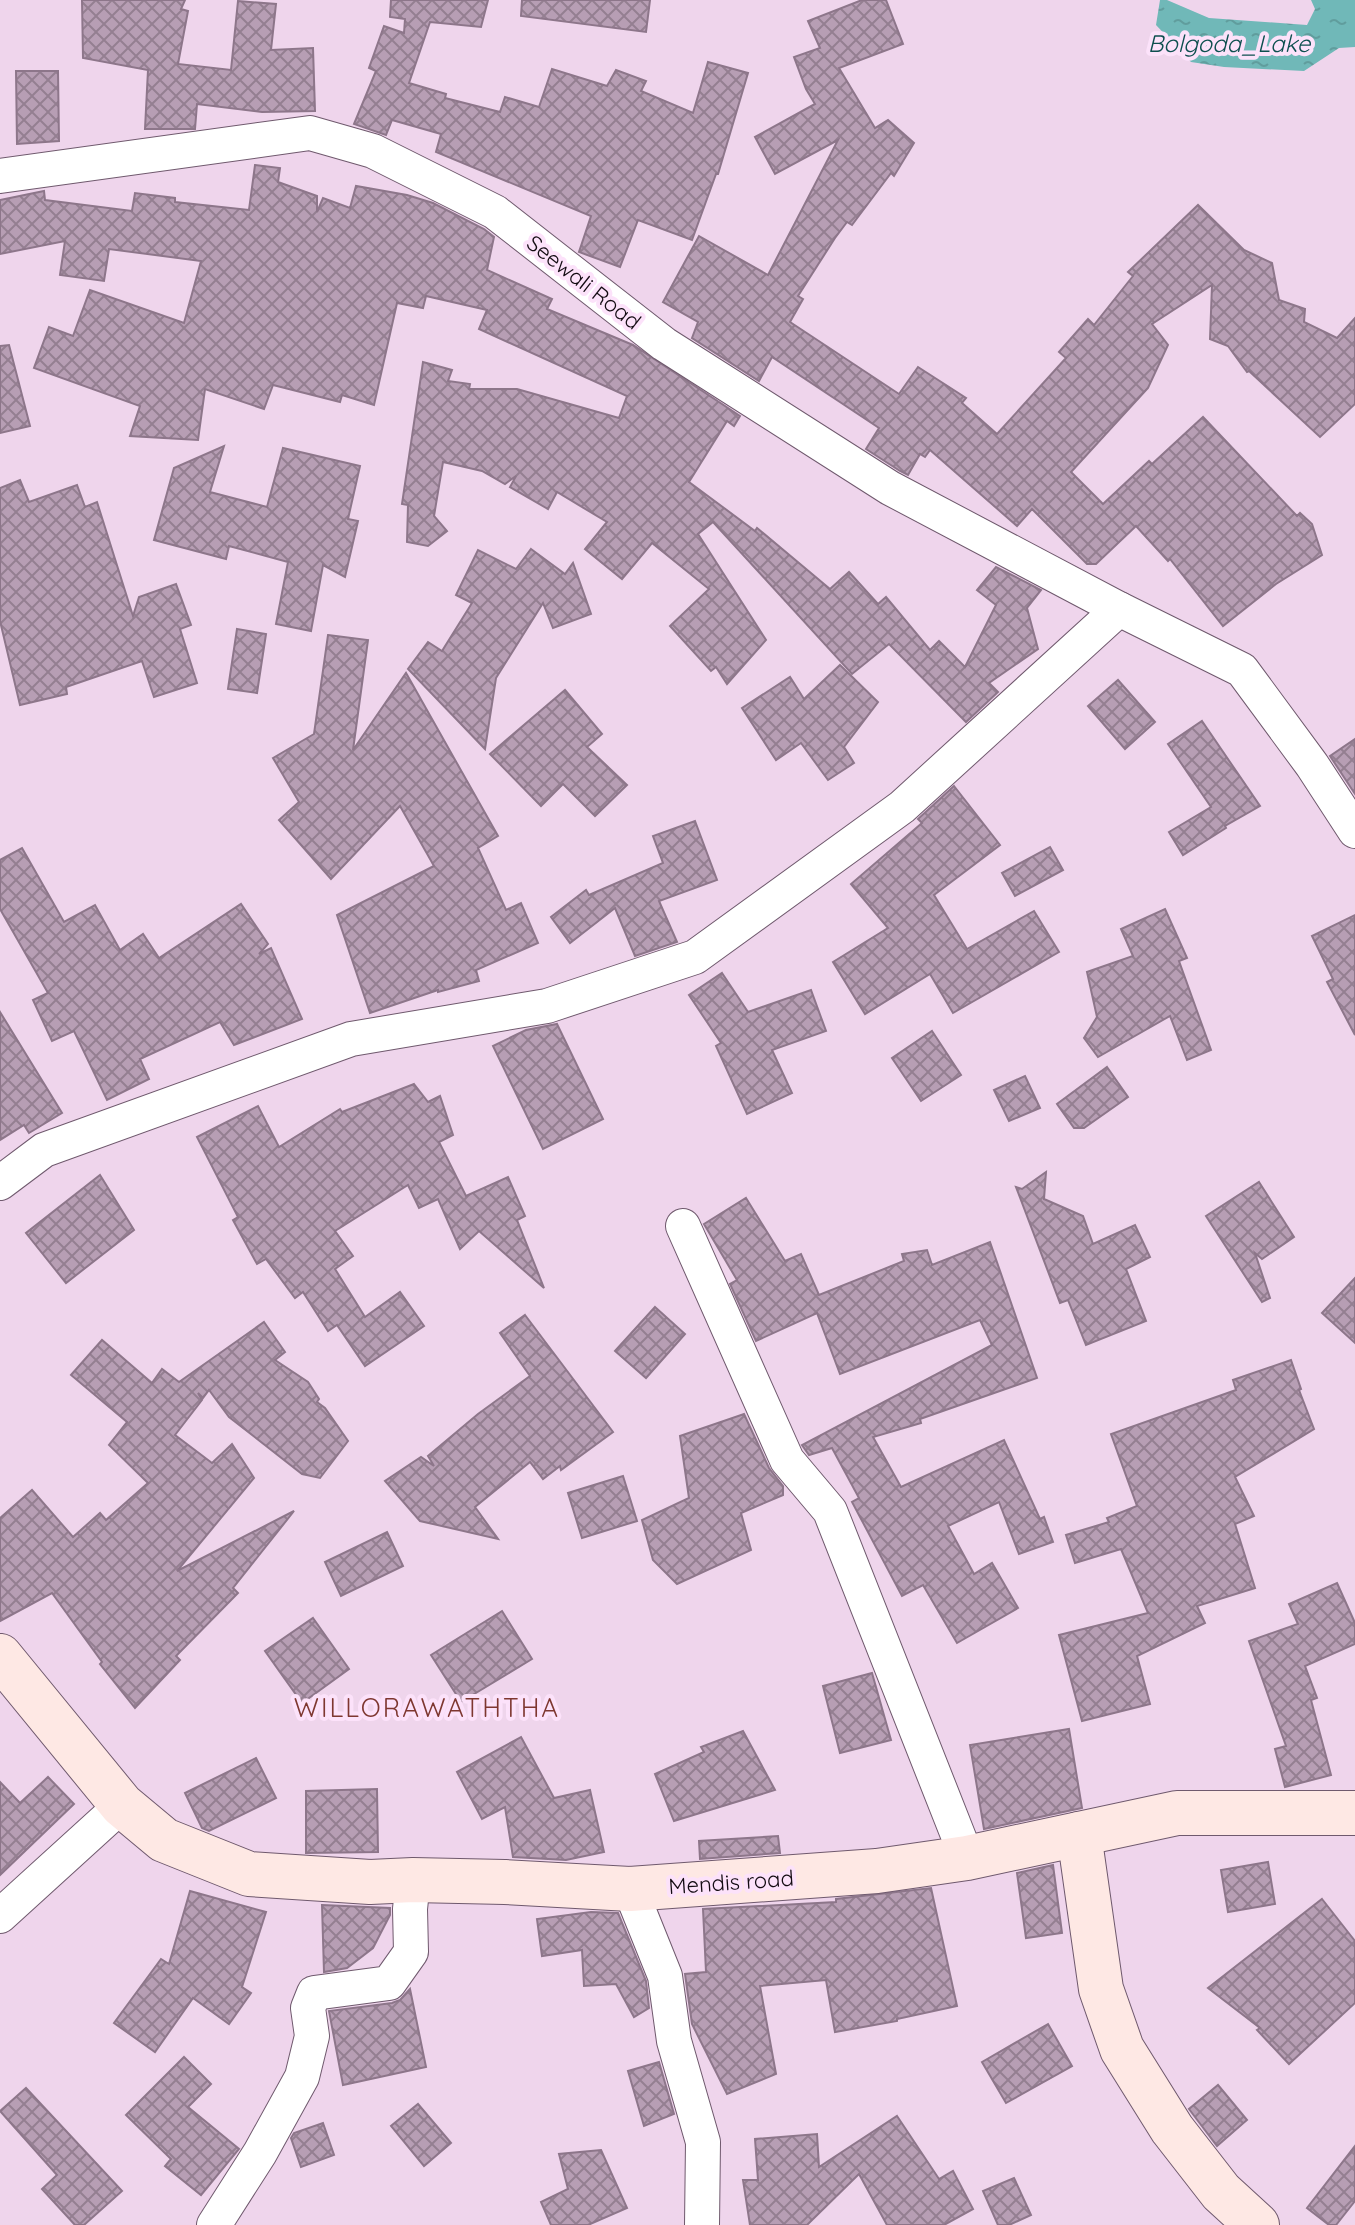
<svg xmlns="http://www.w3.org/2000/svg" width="1355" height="2225" viewBox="0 0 1355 2225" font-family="Quicksand,sans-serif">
<defs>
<pattern id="water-ripples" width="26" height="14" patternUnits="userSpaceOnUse" patternTransform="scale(2)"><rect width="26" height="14" fill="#70b8b8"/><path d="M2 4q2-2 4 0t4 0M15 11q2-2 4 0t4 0" fill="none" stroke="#609d9d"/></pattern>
<pattern id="building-cross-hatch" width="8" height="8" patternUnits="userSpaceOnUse" patternTransform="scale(2)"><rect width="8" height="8" fill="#b79eb4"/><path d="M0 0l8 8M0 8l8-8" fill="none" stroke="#947f91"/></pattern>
</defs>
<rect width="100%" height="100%" fill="#efd5ec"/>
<path fill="url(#water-ripples)" d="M1160,0H1167L1209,18L1307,25L1315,9L1311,0H1355V47L1339,48L1304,71L1224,67L1191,62L1156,25Z"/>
<g fill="url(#building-cross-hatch)" stroke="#8d768a" stroke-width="2">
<path d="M82,0H185L181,9L188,11L178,64L231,70L238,1L276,4L271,50L313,48L315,111L262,112L197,104L195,129H145L148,70L83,58Z"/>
<path d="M391,0H488L481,27L430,22L409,83L446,94L445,98L500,112L505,97L539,107L552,69L607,86L616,70L646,81L641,91L693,113L708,62L748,73L718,174H716L692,240L638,220L620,267L579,252L591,216L436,152L441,134L392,120L386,135L354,124L376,71L369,68L384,26L404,33L405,19L390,17Z"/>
<path d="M522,0H650L646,32L521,16Z"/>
<path d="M862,0H886L903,44L839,68L875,128L888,120L914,143L894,176L891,173L852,225L847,222L835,238L798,296L803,299L790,322L899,394L918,367L966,398L962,403L997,434L1066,358L1059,352L1088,319L1094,325L1133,276L1128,272L1198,205L1244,250L1272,263L1279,300L1305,309L1304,322L1337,338L1355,318V404L1320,437L1249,371L1247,372L1228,346L1210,339L1212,285L1152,324L1168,345L1148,388L1071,472L1103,504L1149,461L1152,464L1203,417L1297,516L1300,513L1312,524L1322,555L1276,584L1223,626L1170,559L1168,561L1136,526L1096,564H1087L1032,509L1017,526L930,450L925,457L920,454L908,475L900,471L866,449L879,428L772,357L759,381L692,338L698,322L663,302L699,236L768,275L838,140L775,174L755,137L815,104L806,89L794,57L820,48L808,21Z"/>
<path d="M16,71H58L59,141L17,144Z"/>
<path d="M255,165L280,168L278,182L317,196V212L323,198L350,208L356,186L407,195L433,203L484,229L494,237L487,270L552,299L547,309L633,345L740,416L734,426L727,421L689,482L755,531L757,528L830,589L849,572L878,604L886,597L930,650L939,641L965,667L996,605L977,590L996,567L1041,590L1027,608L1038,649L989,683L998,692L966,722L889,644L852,674L713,522L698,534L766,640L727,684L716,667L711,671L670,626L709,589L652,543L622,579L585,549L607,522L557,492L548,509L510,487L516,476L505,484L482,471L443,462L434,516L447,531L428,546L407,542L408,505L402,504L423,362L452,370L448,381L470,384L469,389H517L619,418L627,396L479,329L487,310L426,296L423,308L397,303L374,405L342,395L340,402L273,385L264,409L205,389L198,440L130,436L140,406L34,368L49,327L73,336L90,290L184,323L201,261L109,249L104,281L60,275L65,241L0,254V200L44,191L45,200L132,211L135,193L175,198V202L249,210Z"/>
<path d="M9,345L30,426L0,433V346Z"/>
<path d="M224,446L210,492L267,507L283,448L360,466L348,519L358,521L345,577L323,565L311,631L276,624L288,562L229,546L226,559L154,540L174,468Z"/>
<path d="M20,480L29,502L77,485L85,507L97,502L133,616L139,597L176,584L191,625L180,629L197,683L154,697L142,661L66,687L67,694L20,705L0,621V488Z"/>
<path d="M531,549L565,574L573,563L591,614L553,628L543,603L496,678L485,749L408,669L428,642L442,651L472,603L456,595L478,550L516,569Z"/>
<path d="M237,629L266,634L257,693L228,689Z"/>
<path d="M328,635L368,640L353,750L406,673L498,836L478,848L506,910L521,903L538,943L476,970L479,981L438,992V990L370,1013L337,915L434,866L400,806L331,879L279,820L299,802L273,758L314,734Z"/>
<path d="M840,665L878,702L844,747L854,763L828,780L801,743L776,760L742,708L790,677L804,699Z"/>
<path d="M1118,680L1155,722L1125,749L1088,706Z"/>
<path d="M565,690L602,734L587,747L627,785L595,816L563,784L541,806L490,754Z"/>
<path d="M1202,721L1260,806L1225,826L1226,828L1183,855L1169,832L1211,807L1168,744Z"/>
<path d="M1355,739V794L1330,756Z"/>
<path d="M954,786L1000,845L934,895L967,949L1034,911L1059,952L953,1013L930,974L865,1014L833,962L888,928L851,884L922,823L918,819Z"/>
<path d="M695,821L717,880L659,901L677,942L635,956L615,908L570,943L551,917L586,890L589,895L663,863L653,836Z"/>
<path d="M1050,847L1063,870L1015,896L1002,873Z"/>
<path d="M22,848L64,922L95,905L120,950L143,934L159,958L241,904L268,944L259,954L271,948L302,1019L234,1045L220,1022L140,1059L149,1079L107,1100L74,1031L52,1041L33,1000L48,993L0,909V860Z"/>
<path d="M1165,909L1187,958L1179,961L1211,1050L1187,1060L1170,1016L1098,1057L1084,1038L1097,1017L1087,972L1133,956L1121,929Z"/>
<path d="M1355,915V1035L1327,982L1333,979L1312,936Z"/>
<path d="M722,973L748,1012L811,990L826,1031L772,1050L792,1093L747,1114L716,1046L721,1043L689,995Z"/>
<path d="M0,1012L62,1113L29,1133L24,1125L0,1140Z"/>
<path d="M557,1024L603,1119L543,1149L493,1046L526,1030Z"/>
<path d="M932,1031L961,1075L921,1101L892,1058Z"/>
<path d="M1107,1067L1128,1097L1084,1128H1074L1057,1104Z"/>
<path d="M1025,1076L1040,1108L1009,1121L994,1090Z"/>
<path d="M414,1084L428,1102L440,1096L453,1135L439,1142L466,1196L508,1177L525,1216L517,1220L544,1288L479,1231L460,1249L438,1199L419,1208L408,1185L335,1231L353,1256L335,1269L365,1317L400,1292L424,1326L365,1366L337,1325L328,1331L303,1292L295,1298L266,1259L257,1264L233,1220L238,1217L197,1137L258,1106L279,1147L340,1109L342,1112Z"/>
<path d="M1046,1172L1044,1199L1083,1216L1093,1244L1135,1225L1150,1257L1126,1269L1146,1321L1086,1345L1068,1300L1060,1303L1016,1187L1022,1189Z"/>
<path d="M100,1175L134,1230L66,1283L26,1233Z"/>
<path d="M1259,1182L1294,1237L1262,1259L1255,1253L1270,1298L1262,1302L1206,1216Z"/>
<path d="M746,1198L785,1261L801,1254L819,1295L904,1261L902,1254L927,1250L932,1265L990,1242L1037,1378L920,1419L921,1423L873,1437L901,1487L1004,1440L1040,1519L1044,1517L1053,1542L1019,1554L999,1502L948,1526L974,1574L992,1563L1018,1608L957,1643L923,1585L902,1596L852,1502L859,1498L832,1448L809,1455L802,1445L992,1345L980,1320L840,1374L817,1313L756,1341L730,1284L737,1280L704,1224Z"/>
<path d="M1355,1278V1343L1322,1313Z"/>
<path d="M655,1307L685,1334L646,1378L615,1351Z"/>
<path d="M525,1315L613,1432L561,1470L560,1466L543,1479L530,1462L475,1507L498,1539L420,1521L385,1481L421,1457L434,1466L428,1456L478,1414L530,1376L500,1333Z"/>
<path d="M264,1322L285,1352L275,1360L308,1382L319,1399L317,1402L325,1408L348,1441L320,1478L302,1474L229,1417L209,1390L203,1398L198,1393L202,1400L175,1435L212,1463L232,1444L254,1478L177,1571L294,1511L233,1588L238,1593L176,1656L180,1660L135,1708L100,1664L102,1662L52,1593L0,1621V1518L32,1490L73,1537L100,1513L106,1520L148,1483L109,1445L127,1422L71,1375L102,1340L152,1383L162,1369L179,1382Z"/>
<path d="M1291,1360L1301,1389L1299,1390L1314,1429L1235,1477L1254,1516L1235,1524L1255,1588L1197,1606L1205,1623L1137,1656L1150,1704L1082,1721L1059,1635L1148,1613L1121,1549L1075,1563L1066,1535L1109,1522L1107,1518L1137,1506L1111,1434L1236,1390L1233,1380Z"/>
<path d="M744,1414L769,1468L783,1486V1495L741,1513L751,1550L677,1584L653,1560L642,1520L689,1498L680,1436Z"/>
<path d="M623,1476L637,1521L582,1538L568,1493Z"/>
<path d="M387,1532L403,1566L341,1596L325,1562Z"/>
<path d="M1337,1583L1355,1623V1644L1305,1666L1317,1698L1311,1700L1331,1775L1285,1787L1275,1749L1286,1746L1249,1641L1298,1624L1289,1604Z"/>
<path d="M502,1611L532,1659L461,1702L431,1655Z"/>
<path d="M313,1618L349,1669L302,1703L265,1651Z"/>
<path d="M872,1673L891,1740L840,1753L823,1686Z"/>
<path d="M1069,1729L1082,1808L984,1829L970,1745Z"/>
<path d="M743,1731L775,1790L674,1821L655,1774L704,1752L701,1747Z"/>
<path d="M521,1737L554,1798L590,1790L604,1852L566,1860L513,1857L505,1807L482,1819L457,1772Z"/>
<path d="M256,1758L276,1798L209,1831L202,1828L185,1793Z"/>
<path d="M48,1777L74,1804L0,1875V1782L20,1803Z"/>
<path d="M377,1789L378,1852L306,1853V1791Z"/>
<path d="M778,1836L780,1853L700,1859L699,1841Z"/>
<path d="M1268,1862L1275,1904L1228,1912L1221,1870Z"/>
<path d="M1053,1865L1062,1933L1026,1938L1017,1873Z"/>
<path d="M931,1888L957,2006L897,2019V2021L835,2032L826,1980L760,1986L776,2074L727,2094L692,2024L685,1974L706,1972L703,1909L836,1902V1899Z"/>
<path d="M190,1891L266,1912L242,1987L251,1993L229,2024L193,1998L155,2052L114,2023L161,1959L169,1964Z"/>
<path d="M1322,1899L1355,1941V2003L1289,2064L1257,2030L1260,2028L1208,1988Z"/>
<path d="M322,1905L390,1908V1915L373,1948L347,1968L324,1972Z"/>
<path d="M591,1912L618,1913L646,1981L649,2008L634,2017L616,1984L584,1986L582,1950L542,1956L537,1919Z"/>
<path d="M410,1989L426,2067L343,2085L329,2011L392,2003L400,2000Z"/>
<path d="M1048,2024L1072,2066L1006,2103L982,2062Z"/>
<path d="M184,2057L211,2084L188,2107L239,2149L201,2195L165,2166L171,2159L126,2115Z"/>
<path d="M659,2062L674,2114L644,2126L628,2071Z"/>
<path d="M1218,2085L1247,2120L1217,2146L1189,2109Z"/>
<path d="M26,2088L122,2191L84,2225H75L42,2189L57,2175L0,2111Z"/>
<path d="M418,2104L451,2143L424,2166L391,2126Z"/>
<path d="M897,2116L939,2179L953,2171L973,2209L944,2225H887L859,2174L807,2225H750L743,2180H758L755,2139L817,2134L819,2167Z"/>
<path d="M323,2123L334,2155L301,2167L291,2138L294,2133Z"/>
<path d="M1355,2146V2201L1336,2225H1329L1307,2208Z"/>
<path d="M601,2150L627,2208L588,2225H551L541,2202L568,2189L559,2154Z"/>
<path d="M1014,2178L1031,2215L1009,2225H998L983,2191Z"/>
</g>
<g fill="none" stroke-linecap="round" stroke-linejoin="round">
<g stroke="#6f596d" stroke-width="36">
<g id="street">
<path d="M0,176L310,133L373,151L495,212L664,344L890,488L1119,609"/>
<path d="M0,1183L44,1150L351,1039L547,1006L695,957L902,807L1119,609L1242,670L1312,765L1355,831"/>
<path d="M683,1226L787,1460L830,1511L967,1858"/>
<path d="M630,1889L665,1976L674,2041L703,2142L702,2225"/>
<path d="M0,1916L122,1805"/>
<path d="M214,2225L260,2153L302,2077L312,2036L308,2008L314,1993L389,1983L411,1952L410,1909L413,1880"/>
</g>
</g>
<g stroke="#6f596d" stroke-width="46">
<g id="secondary">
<path d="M0,1656L122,1805L164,1840L249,1874L370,1882L413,1880L505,1882L630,1889L877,1871L967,1858L1177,1813H1355"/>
<path d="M1079,1834L1101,1989L1122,2049L1172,2129L1221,2192L1257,2225"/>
</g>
</g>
<use href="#street" stroke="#fff" stroke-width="34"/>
<use href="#secondary" stroke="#fee8e4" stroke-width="44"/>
</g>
<g text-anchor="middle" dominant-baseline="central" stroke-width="8" stroke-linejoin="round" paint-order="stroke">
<g font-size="22" fill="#130b12" stroke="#fce2fa">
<text transform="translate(584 282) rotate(38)">Seewali Road</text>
<text transform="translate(731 1882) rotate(-4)">Mendis road</text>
</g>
<g font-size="24" font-style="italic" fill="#0d4f4f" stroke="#fce2fa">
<text x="1229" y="43">Bolgoda_Lake</text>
</g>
<g font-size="26" letter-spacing="2" fill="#7e3730" stroke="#fce2fa">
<text x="427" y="1707">WILLORAWATHTHA</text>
</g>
</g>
</svg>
